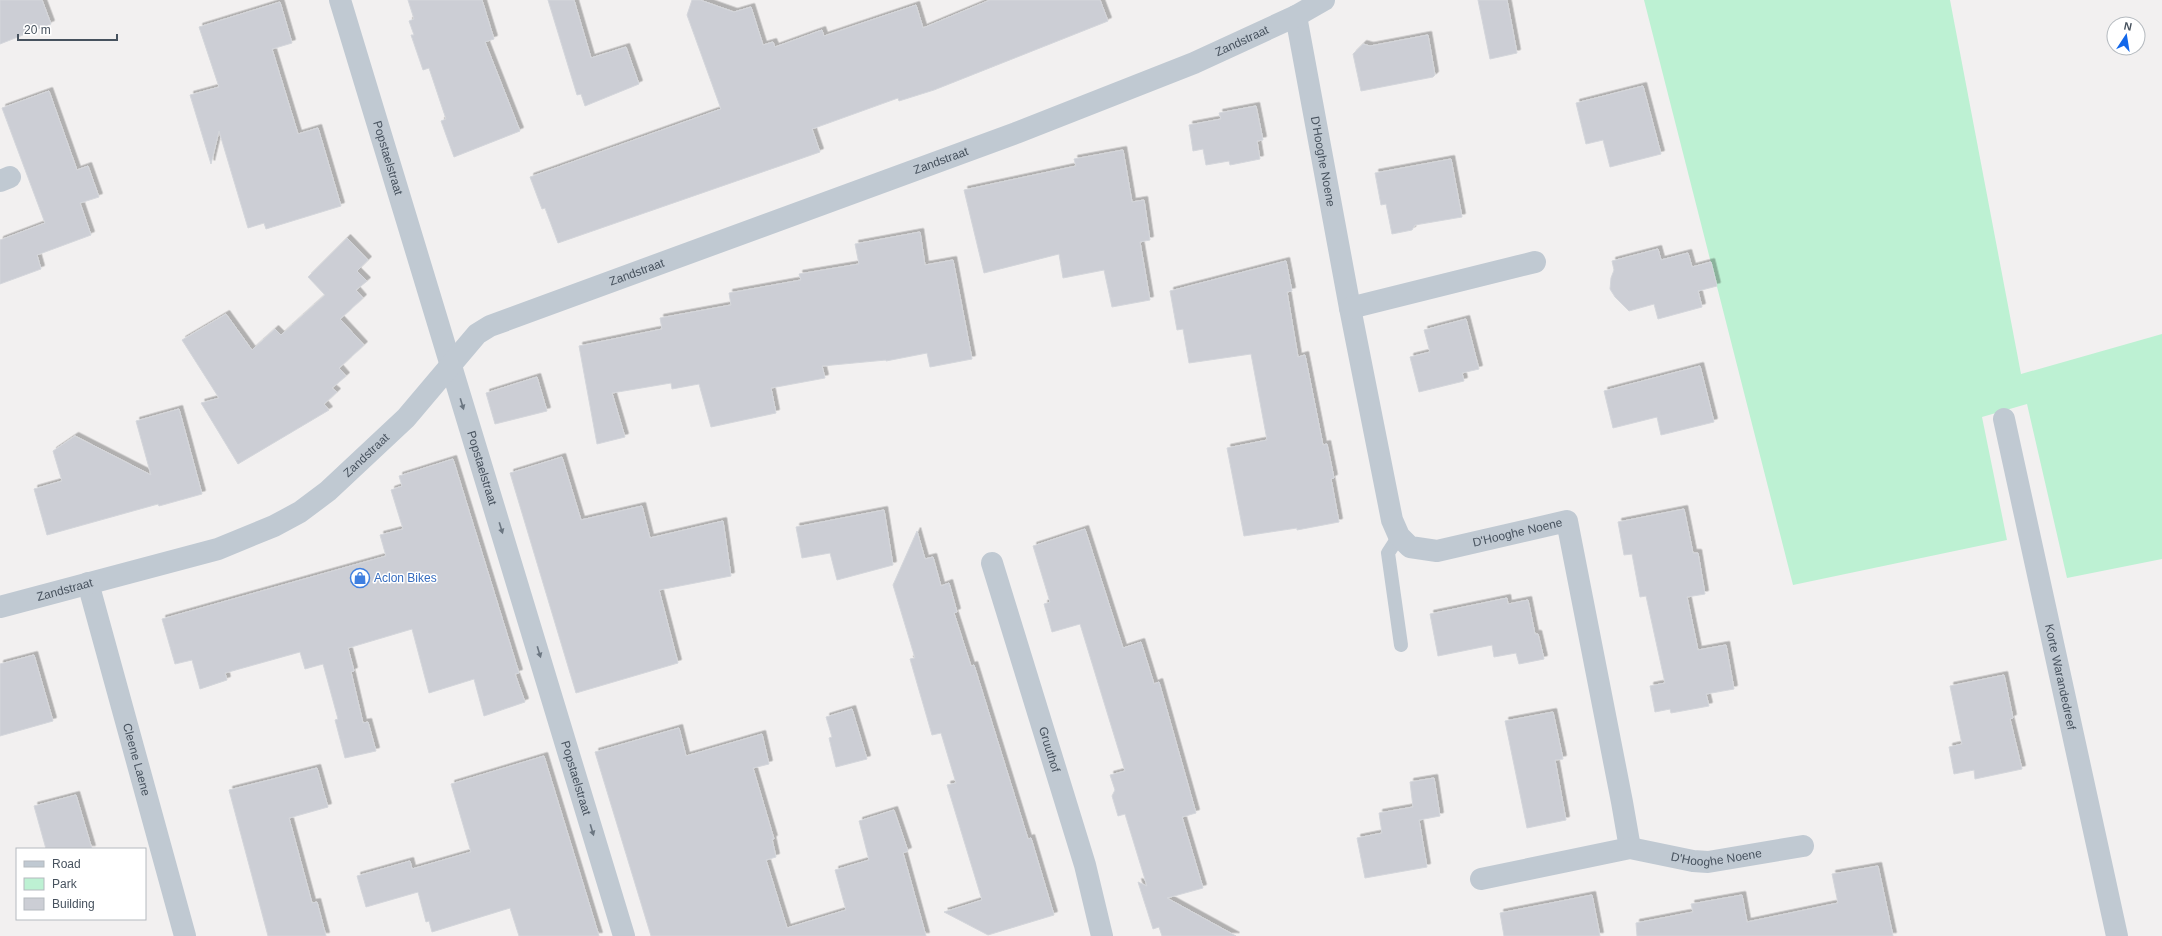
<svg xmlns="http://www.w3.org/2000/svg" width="2162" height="936" viewBox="0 0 2162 936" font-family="Helvetica,sans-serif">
<defs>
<filter id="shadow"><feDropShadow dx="3.5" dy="-3.5" stdDeviation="0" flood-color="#0004"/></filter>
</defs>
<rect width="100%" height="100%" fill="#f2f0f0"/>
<path fill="#bdf1d3" d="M1644,0H1950L2021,374L2162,334V559L2067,578L2027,404L1982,417L2007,540L1793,585Z"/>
<g fill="#ccced5" stroke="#d4d6db" filter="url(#shadow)">
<path d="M0,0H42L51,24L0,44Z"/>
<path d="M408,0H482L494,39L485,42L520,131L454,157L441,121L446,119L429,68L423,70L411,35H414L409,21L414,19Z"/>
<path d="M548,0H574L591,58L626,47L639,84L585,106L581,94L577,95Z"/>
<path d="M692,0H700L734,12L751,7L763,45L773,42L775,47L822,30L824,36L916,5L923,28L990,0H1100L1108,21L934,90L899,101L898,98L812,129L820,152L558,243L545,208L542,209L530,177L721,109L687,15Z"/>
<path d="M1478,0H1507L1517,53L1490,59Z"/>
<path d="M280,2L292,43L272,49L298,134L318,128L341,206L266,229L264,223L248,228L219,131L211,164L190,95L219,87L199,27Z"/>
<path d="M1428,35L1435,75L1433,77L1361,91L1353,54L1363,44L1370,46Z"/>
<path d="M1643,86L1661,154L1610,167L1603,140L1586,144L1576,103Z"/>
<path d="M49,91L77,170L88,166L99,197L80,203L91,235L37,255L41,269L0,284V240L45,223L2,108Z"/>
<path d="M1256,106L1263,140L1257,141L1260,159L1230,165L1229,161L1206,165L1203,149L1193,151L1189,125L1221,119L1219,113Z"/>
<path d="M1123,150L1132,202L1144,200L1150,240L1140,242L1150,300L1112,307L1104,270L1063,278L1059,254L984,273L964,190L1076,166L1074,159Z"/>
<path d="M1451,159L1462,217L1415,225L1412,230L1392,234L1386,204L1381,205L1375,173Z"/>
<path d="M920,232L925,265L953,260L972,359L930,367L927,353L886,361V360L822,366L825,378L771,388L776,413L711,427L699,384L672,389L671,383L612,393L625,437L597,444L579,346L662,329L660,318L731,305L729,293L801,280L799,274L859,264L855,244Z"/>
<path d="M347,238L368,260L357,271L367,281L356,290L363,298L340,319L364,345L339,368L346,376L332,388L337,392L324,404L329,410L238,464L201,403L219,398L182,340L226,314L252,350L275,329L281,335L325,295L308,277Z"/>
<path d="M1658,249L1661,260L1688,253L1692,267L1711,262L1717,286L1698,291L1702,307L1658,319L1654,304L1629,311L1615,297L1610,289L1611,278L1614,270L1612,261Z"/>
<path d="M1286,261L1292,291L1287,292L1298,357L1305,355L1323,445L1327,444L1334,478L1331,479L1339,522L1297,530V528L1244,536L1227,448L1267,440L1251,354L1189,363L1183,329L1177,330L1170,291Z"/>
<path d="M1466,319L1479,369L1462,373L1464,381L1419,392L1410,357L1430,352L1424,330Z"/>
<path d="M1700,366L1714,422L1661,435L1657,417L1613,428L1604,391Z"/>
<path d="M537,377L547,411L495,424L486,393Z"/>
<path d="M179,409L202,494L159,506L158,504L47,535L34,489L62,481L53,451L75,436L151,475L136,421Z"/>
<path d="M562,457L581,520L642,506L650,538L723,521L731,576L659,590L678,663L576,693L510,473Z"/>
<path d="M453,459L519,673L515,674L525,702L484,716L474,679L429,693L412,629L348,648L354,671L351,672L363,723L368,722L376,751L345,758L335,720L338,719L323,664L305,669L300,652L225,673L227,680L200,689L192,660L175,664L162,619L386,556L380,535L403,529L391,490L402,486L399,476Z"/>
<path d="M1684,509L1693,553H1698L1705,594L1687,597L1698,650L1726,645L1734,689L1706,694L1709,706L1671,713L1670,709L1655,712L1650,686L1665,683L1646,596L1640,597L1632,554L1624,555L1618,522Z"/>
<path d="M884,510L893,565L837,580L830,553L802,558L796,527Z"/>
<path d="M1085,529L1123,648L1141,642L1154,684L1159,682L1196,813L1182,817L1203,888L1167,898L1236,936H1162L1159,927L1153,929L1138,882L1147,886L1125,814L1118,816L1112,796L1115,790L1110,775L1125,771L1080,624L1052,632L1044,604L1050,602L1033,546Z"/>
<path d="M917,531L925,559L933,557L941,586L949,583L957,612L954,613L971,666L974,665L1028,839L1031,838L1054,915L988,935L944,912L982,900L947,785L956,783L941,733L932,735L910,659L915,658L893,585Z"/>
<path d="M1507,598L1508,604L1528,600L1535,634H1538L1544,659L1519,664L1516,653L1494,657L1492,645L1438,656L1430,614Z"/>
<path d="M34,655L53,721L0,736V664Z"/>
<path d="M2004,675L2013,718L2010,719L2022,769L1975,779L1974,770L1954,774L1949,747L1962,744L1950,686Z"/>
<path d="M852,709L867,759L836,767L829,738L832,737L826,717Z"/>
<path d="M1553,712L1563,759L1555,760L1566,820L1527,828L1505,721Z"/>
<path d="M679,728L686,756L762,734L769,764L753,768L774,839H772L776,857L766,860L787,928L846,910L835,870L869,860L859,821L894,810L908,851L903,853L926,936H651L595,752Z"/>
<path d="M544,756L599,936H519L510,908L432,932L429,921L426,922L418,892L366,907L357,876L410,861L412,869L471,852L451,784Z"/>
<path d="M317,768L328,807L289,818L312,903L317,902L326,936H268L229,790Z"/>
<path d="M1434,778L1440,816L1419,820L1427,867L1365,878L1357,838L1382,833L1379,813L1413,807L1410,782Z"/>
<path d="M76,795L92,849H46L34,806Z"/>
<path d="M1878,866L1893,936H1637L1636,923L1693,912L1691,904L1742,895L1747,922L1838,903L1832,874Z"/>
<path d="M1592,895L1600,936H1504L1500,913Z"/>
</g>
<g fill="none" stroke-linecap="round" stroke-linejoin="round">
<path stroke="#c0c9d2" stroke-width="14" d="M1399,536L1388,553L1401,645"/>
<g stroke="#c0c9d2" stroke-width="22">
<path id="s1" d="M340,0L624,936"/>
<path id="s2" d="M1296,16L1350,308L1392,520L1399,536L1410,547L1437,551L1567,521L1622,802L1630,848"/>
<path d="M0,181L10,177"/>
<path d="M1350,308L1535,262"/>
<path id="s3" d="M2004,419L2117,936"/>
<path id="s4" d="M992,563L1085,865L1102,936"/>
<path id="s5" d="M88,583L185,936"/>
<path id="s6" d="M0,607L218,549L274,526L300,512L328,491L406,418L477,334L490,326L1016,133L1194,63L1296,16L1324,0"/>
<path id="s7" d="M1481,879L1630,848L1693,861L1708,862L1803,846"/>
</g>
</g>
<defs><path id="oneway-solid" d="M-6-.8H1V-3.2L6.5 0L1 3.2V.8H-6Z"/></defs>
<g fill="#6b7681">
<use href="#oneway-solid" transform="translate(462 404) rotate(73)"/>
<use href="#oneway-solid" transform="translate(501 528) rotate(73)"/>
<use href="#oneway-solid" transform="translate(539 652) rotate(73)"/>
<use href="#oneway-solid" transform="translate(592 830) rotate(73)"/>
</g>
<defs>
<g id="shop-ring" transform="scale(1)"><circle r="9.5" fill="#fff" stroke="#3f7fe0" stroke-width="1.5"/><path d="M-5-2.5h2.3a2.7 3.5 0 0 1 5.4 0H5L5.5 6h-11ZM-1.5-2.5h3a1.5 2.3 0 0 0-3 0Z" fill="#3f7fe0"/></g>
</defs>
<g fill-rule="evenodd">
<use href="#shop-ring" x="360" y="578"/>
</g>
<g text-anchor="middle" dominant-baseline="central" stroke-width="3" stroke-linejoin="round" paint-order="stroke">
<g font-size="12" fill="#47525e" stroke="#fff">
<text stroke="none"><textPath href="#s6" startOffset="1387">Zandstraat</textPath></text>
<text stroke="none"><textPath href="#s1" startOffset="165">Popstaelstraat</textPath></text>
<text stroke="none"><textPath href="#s6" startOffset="1063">Zandstraat</textPath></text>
<text stroke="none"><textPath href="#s2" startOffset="148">D'Hooghe Noene</textPath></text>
<text stroke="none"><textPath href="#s6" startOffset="739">Zandstraat</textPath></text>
<text stroke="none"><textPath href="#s6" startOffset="403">Zandstraat</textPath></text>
<text stroke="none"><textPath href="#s1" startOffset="489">Popstaelstraat</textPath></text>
<text stroke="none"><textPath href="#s2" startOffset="656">D'Hooghe Noene</textPath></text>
<text stroke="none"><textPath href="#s6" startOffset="67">Zandstraat</textPath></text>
<text stroke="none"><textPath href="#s3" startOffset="264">Korte Warandedreef</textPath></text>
<text stroke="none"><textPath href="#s4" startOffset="195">Gruuthof</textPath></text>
<text stroke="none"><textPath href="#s5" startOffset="183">Cleene Laene</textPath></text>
<text stroke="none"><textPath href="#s1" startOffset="813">Popstaelstraat</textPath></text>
<text stroke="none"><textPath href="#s7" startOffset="240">D'Hooghe Noene</textPath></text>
</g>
<g font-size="12" fill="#366cbe" stroke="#fff" text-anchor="start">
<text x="374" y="578">Aclon Bikes</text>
</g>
</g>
<rect x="16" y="848" width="130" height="72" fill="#ffffff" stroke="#b5babf"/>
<rect x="24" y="861" width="20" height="6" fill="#c0c9d2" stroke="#b5babf"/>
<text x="52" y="868" font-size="12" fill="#47525e">Road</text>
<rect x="24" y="878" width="20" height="12" fill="#bdf1d3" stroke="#b5babf"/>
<text x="52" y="888" font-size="12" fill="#47525e">Park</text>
<rect x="24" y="898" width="20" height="12" fill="#ccced5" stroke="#b5babf"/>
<text x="52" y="908" font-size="12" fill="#47525e">Building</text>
<g transform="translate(2126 36) rotate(12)"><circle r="19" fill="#ffffff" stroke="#b5babf"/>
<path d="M0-3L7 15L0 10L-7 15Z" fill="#1267ea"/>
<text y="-6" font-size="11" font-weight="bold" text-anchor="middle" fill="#47525e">N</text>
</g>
<path d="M18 34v6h99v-6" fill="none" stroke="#47525e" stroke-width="2"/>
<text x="24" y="34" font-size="12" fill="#47525e" stroke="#ffffff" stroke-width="3" paint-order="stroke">20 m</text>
</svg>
